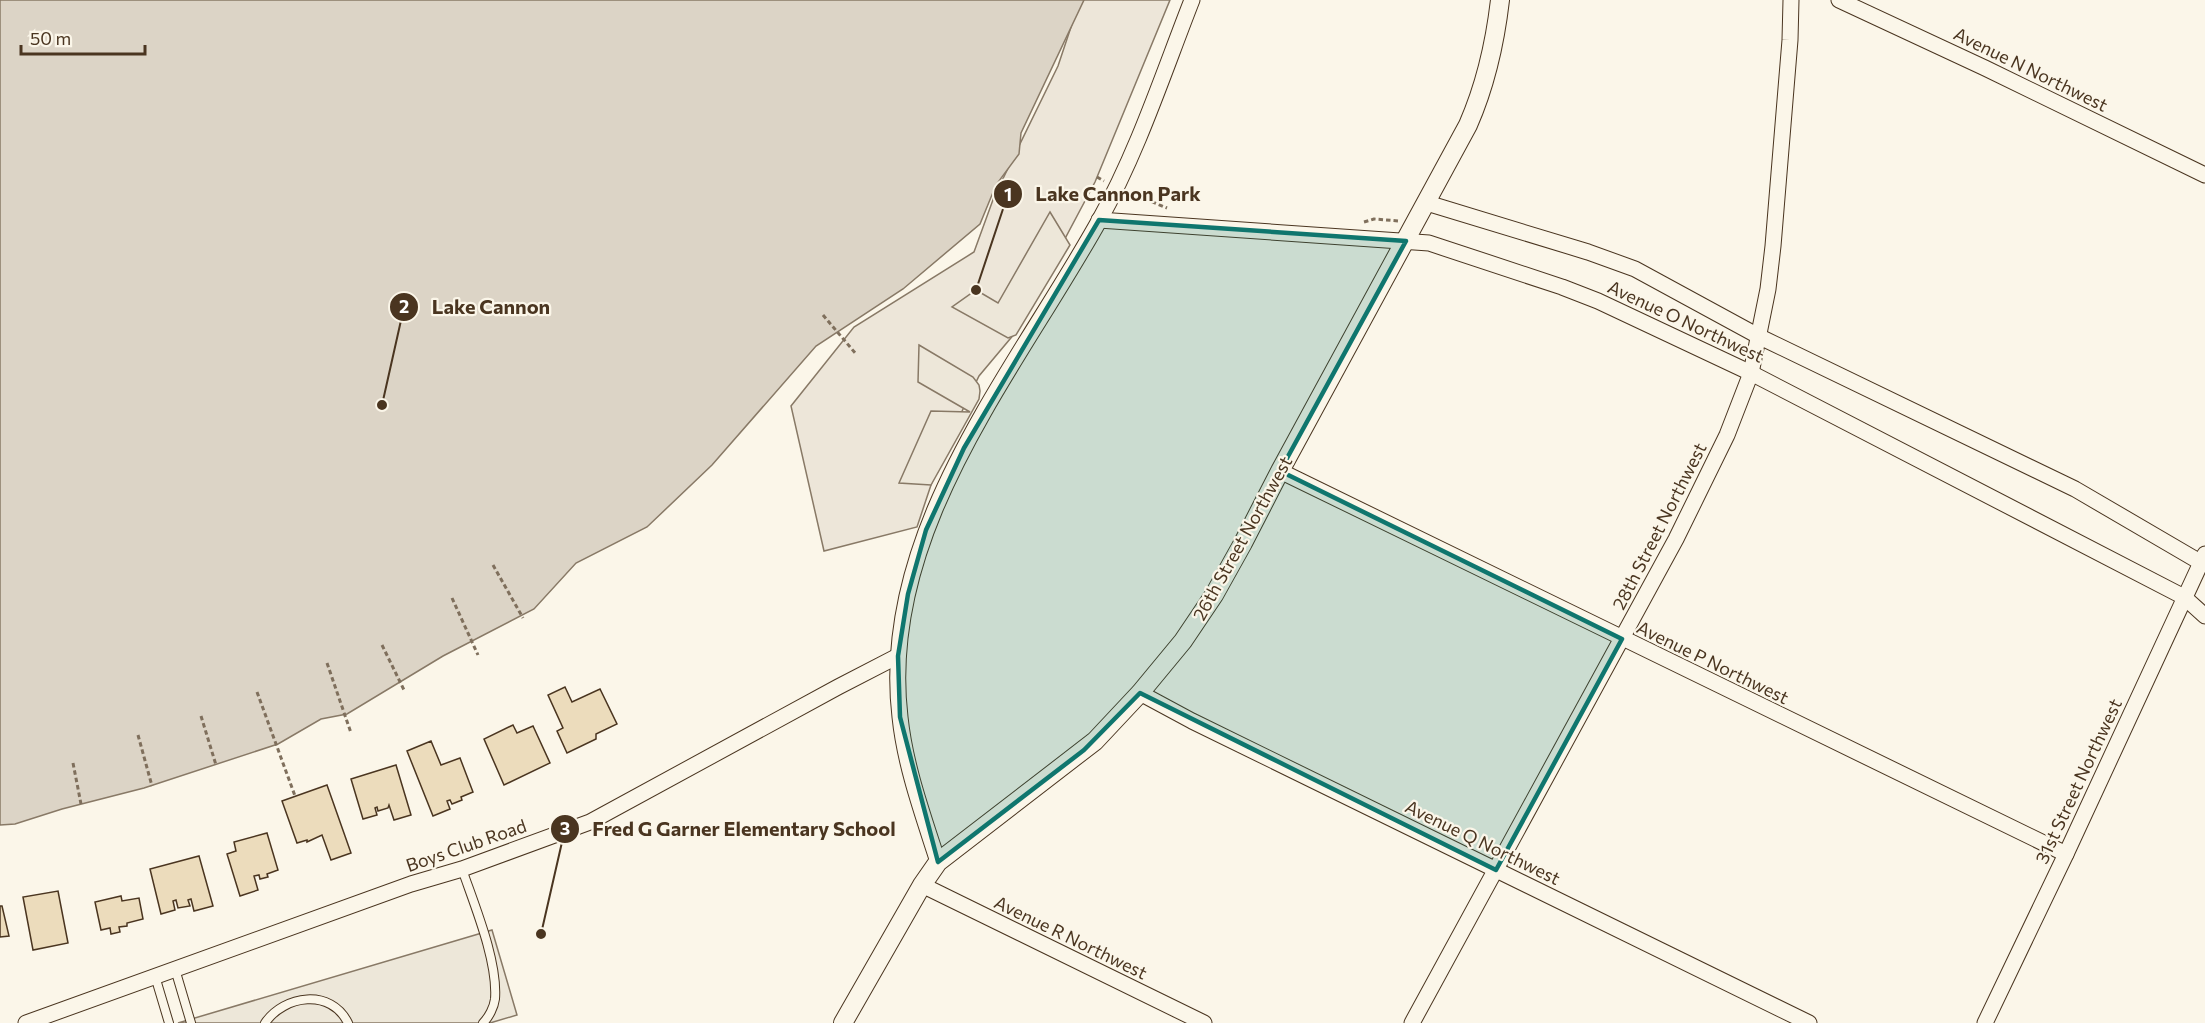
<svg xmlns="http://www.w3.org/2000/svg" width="2205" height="1023" viewBox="0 0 2205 1023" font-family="Commissioner,sans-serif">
<rect width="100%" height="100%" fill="#fbf6e9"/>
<path fill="#ede6d9" stroke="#887966" stroke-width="1.5" d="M1080,0H1170L1095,182L1015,333L979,376L941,455L917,527L824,551L791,406L854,327L974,252L994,197L1058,66Z"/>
<g fill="#ede7d9" stroke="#887966" stroke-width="1.5">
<path d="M1050,212L1070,245L1016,335L1008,338L952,307L976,290L998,303Z"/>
<path d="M919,345L973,377L979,385L980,391L979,399L931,485L899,483L931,411L970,412L918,382Z"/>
<path d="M492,930L517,1015L490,1023H178Z"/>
</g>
<path fill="#dcd4c6" stroke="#887966" stroke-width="1.5" d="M0,0H1084L1021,133L1019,154L996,185L980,224L903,289L816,346L712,465L647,527L576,563L534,609L443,656L347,714L321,719L278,744L144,788L62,809L15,824L0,825Z"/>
<g fill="#ecdcbc" stroke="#4a3520" stroke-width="1.5">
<path d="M565,687L572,702L600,689L617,724L596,734V739L567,753L557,731L563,728L548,695Z"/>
<path d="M513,725L517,733L533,726L550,763L504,785L484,739Z"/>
<path d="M431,741L441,765L460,758L473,792L461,797L462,800L452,804L450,800L447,801L450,809L433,816L407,751Z"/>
<path d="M396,765L411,815L394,820L389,805L388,808L378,811L377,807L375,808L377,815L363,819L351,779Z"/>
<path d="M327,785L351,853L331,860L322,835L307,842V840L297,843L282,801Z"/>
<path d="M267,833L278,870L267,874L268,877L260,879L259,875L254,876L258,890L240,896L227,854L236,851L234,842Z"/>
<path d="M199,856L213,906L194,911L191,899L188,900L190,906L178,908L176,900L173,901L175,910L161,914L150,869Z"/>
<path d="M58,891L68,943L33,950L23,897Z"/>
<path d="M121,896L122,901L139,898L143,919L127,923V926L119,927L120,932L111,934L110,928L101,930L95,902Z"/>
<path d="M0,906H2L9,936L0,937Z"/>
</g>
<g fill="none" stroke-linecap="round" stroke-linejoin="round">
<g stroke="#4a3520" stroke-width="10">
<g id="service">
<path d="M462,869C474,904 498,961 495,999C494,1007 489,1017 483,1023"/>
<path d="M175,969L191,1023"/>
<path d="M155,976L169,1023"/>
<path d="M265,1023C284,995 331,988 348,1023"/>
</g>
</g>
<g stroke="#4a3520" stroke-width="17">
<g id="minor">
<path d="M1839,0L1985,68L2205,175"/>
<path d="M1427,203L1588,252L1635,269L1760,337L2075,489L2200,562"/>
<path d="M1099,220L1429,243L1562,287L1598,301L1751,373L2184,597L2205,616"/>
<path d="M1280,471L2066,854"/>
<path d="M1140,693L1192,721L1809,1023"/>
<path d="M938,862C923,815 905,766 900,717C878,532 1015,372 1099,221C1138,151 1163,74 1192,0"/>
<path d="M922,885L1204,1023"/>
<path d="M26,1023L411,884L462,869L590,822L838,687L898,656"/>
<path d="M1412,1023L1676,539L1727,435L1751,373L1768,289L1773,246L1790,40L1791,0"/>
<path d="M1985,1023L2066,854L2205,554"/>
</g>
</g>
<g stroke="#4a3520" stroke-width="20">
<path id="tertiary" d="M843,1023L922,885L938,862L1095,741L1140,693L1183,641L1214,595L1243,543L1280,471L1468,125C1486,84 1495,43 1500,0"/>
</g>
<g stroke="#7f6f5c" stroke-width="3" stroke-dasharray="4.5 3" stroke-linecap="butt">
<path d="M1097,177L1104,181"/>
<path d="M1131,193L1167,208"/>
<path d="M1364,222L1374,219L1399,221"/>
<path d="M823,315L856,354"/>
<path d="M1717,338L1741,347"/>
<path d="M493,565L523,618"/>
<path d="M452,598L478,655"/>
<path d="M382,645L404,690"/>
<path d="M327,663L351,733"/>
<path d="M257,692L295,796"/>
<path d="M201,716L216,765"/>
<path d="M138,735L152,786"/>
<path d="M73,763L81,804"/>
</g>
<use href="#service" stroke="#fbf6e9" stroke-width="8"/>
<use href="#minor" stroke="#fbf6e9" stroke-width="15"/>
<use href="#tertiary" stroke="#fbf6e9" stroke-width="18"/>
</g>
<path fill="#0f766e" fill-opacity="0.2" stroke="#0f766e" stroke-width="4.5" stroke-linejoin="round" d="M1099,220L1406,241L1280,471L1622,639L1496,870L1140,693L1084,750L938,862L900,717L898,656L908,594L926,530L964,448Z"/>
<g text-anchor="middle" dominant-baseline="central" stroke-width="4.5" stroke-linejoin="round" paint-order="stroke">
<g font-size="18" fill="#4a3520" stroke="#fbf6e9">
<text transform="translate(2031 69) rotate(26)">Avenue N Northwest</text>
<text transform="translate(1686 321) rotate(25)">Avenue O Northwest</text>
<text transform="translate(1659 526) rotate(-63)">28th Street Northwest</text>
<text transform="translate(1242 538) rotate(-61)">26th Street Northwest</text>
<text transform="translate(1713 662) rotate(26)">Avenue P Northwest</text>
<text transform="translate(2078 781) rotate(-65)">31st Street Northwest</text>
<text transform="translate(1483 842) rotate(26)">Avenue Q Northwest</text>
<text transform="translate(466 845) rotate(-19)">Boys Club Road</text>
<text transform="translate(1071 937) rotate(26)">Avenue R Northwest</text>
</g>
</g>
<path fill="none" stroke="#4a3520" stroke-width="2" d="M976 290L1008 194M382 405L404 307M541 934L565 829"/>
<g fill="#4a3520" stroke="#fbf6e9" stroke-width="2">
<circle cx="976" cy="290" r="6"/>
<circle cx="382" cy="405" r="6"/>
<circle cx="541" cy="934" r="6"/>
<circle cx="1008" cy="194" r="15"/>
<circle cx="404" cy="307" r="15"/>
<circle cx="565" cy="829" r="15"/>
</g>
<g font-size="18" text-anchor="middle" font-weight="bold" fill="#fff">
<text x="1008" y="201">1</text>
<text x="404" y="313">2</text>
<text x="565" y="835">3</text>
</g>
<g font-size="20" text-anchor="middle" font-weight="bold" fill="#4a3520" stroke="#fbf6e9" stroke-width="4.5" stroke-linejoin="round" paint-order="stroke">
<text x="1118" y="201">Lake Cannon Park</text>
<text x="491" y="314">Lake Cannon</text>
<text x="744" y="836">Fred G Garner Elementary School</text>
</g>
<path d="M21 45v9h124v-9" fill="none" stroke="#4a3520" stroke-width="3"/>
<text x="30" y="45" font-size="18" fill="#4a3520" stroke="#fbf6e9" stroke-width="4.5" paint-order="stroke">50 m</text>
</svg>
